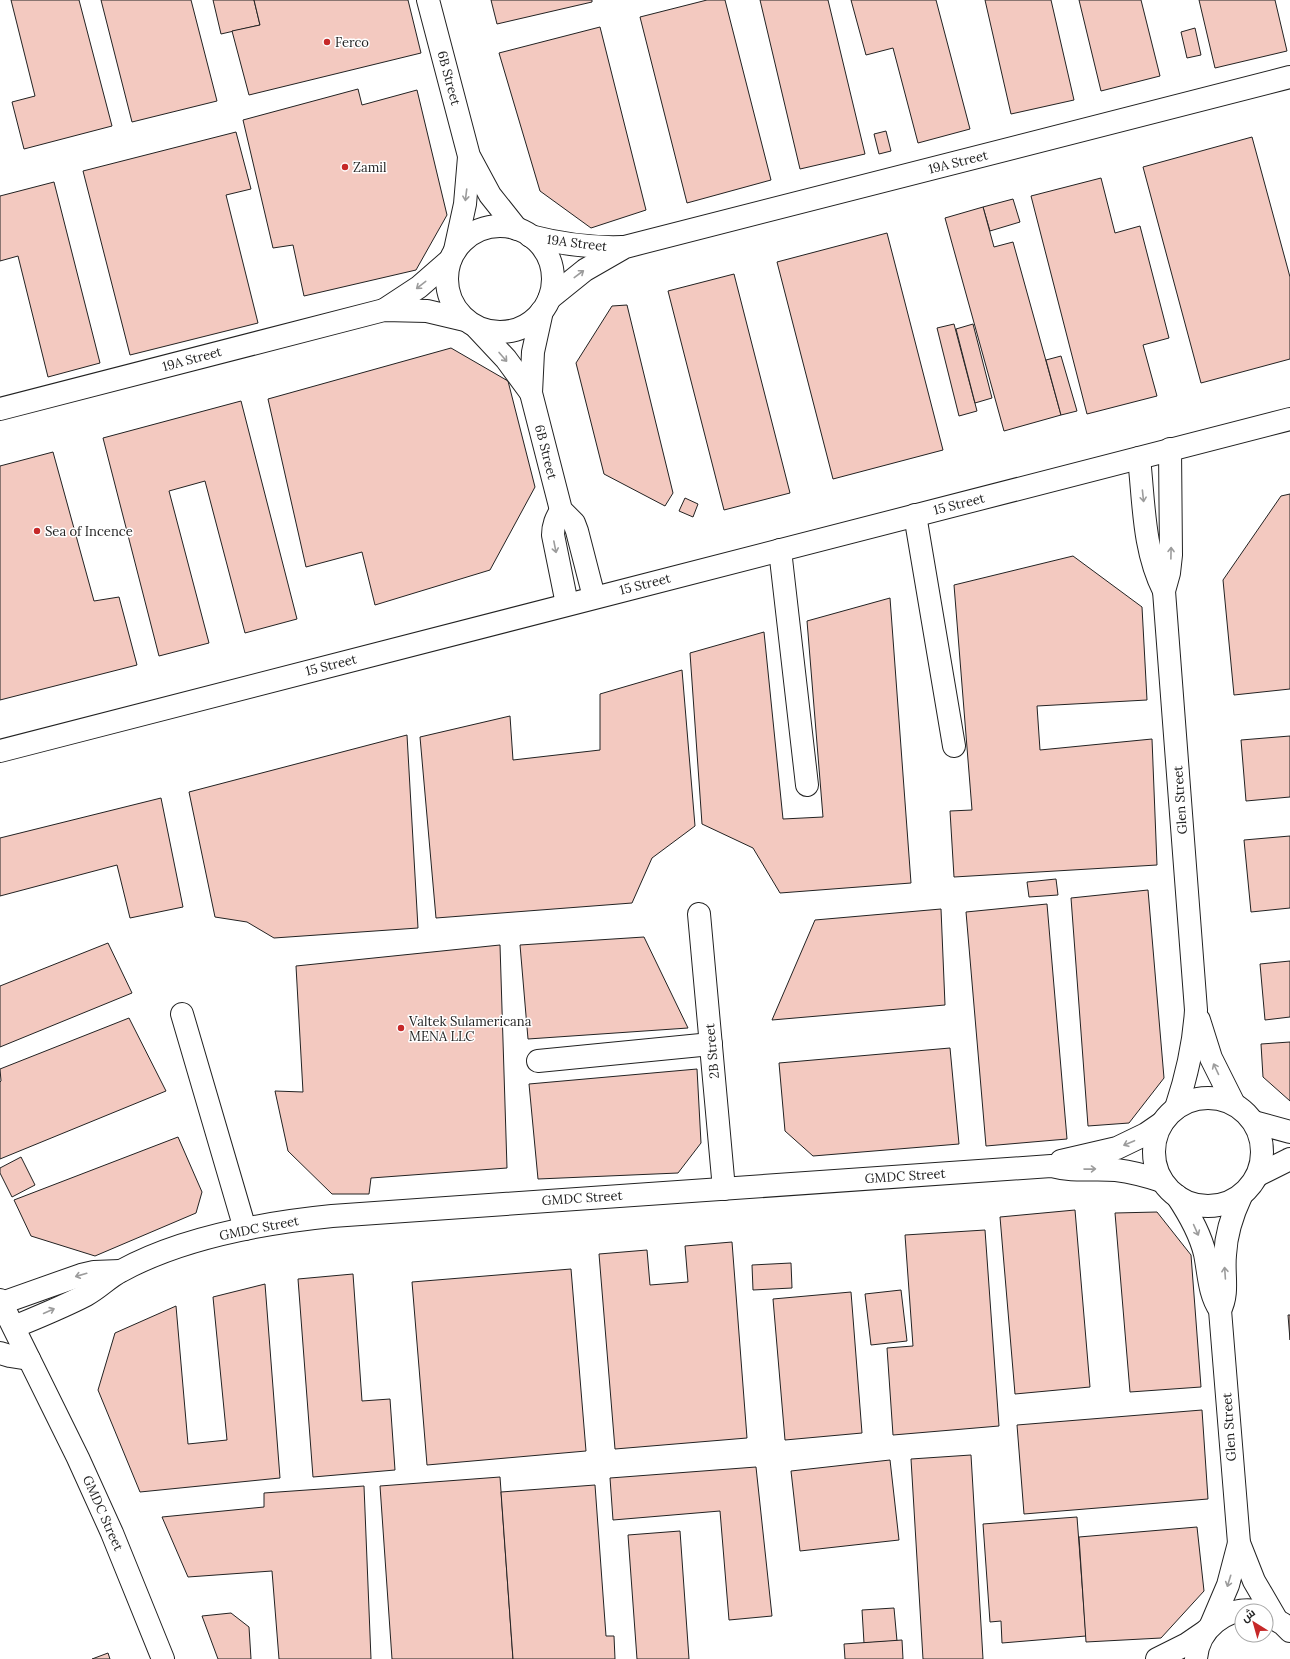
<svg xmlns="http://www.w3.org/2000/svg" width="1290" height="1659" viewBox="0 0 1290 1659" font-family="Lora,Cairo,serif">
<rect width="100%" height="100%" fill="#fff"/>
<g fill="#f3c9c0" stroke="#222">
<path d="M11,0H79L112,126L24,149L12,102L35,96Z"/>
<path d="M101,0H191L217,101L132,122Z"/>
<path d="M213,0H254L260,25L221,34Z"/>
<path d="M254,0H408L421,53L249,95L232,31L260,25Z"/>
<path d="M491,0H592V2L497,24Z"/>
<path d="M707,0H725L771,180L687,203L640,17Z"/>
<path d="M760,0H828L865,154L800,169Z"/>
<path d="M851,0H936L970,129L918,143L893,48L866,55Z"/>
<path d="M985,0H1051L1074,100L1011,114Z"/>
<path d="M1079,0H1141L1160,76L1101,91Z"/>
<path d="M1199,0H1275L1287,51L1215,68Z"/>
<path d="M600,27L646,210L591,228L540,191L499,53Z"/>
<path d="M1195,28L1201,55L1187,58L1181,32Z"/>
<path d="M358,89L362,105L417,90L447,215L416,270L304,296L293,245L273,248L243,120Z"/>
<path d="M886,131L891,151L879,154L874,134Z"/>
<path d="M236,132L251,189L226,195L258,323L130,355L83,171Z"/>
<path d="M1252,137L1290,277V359L1201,383L1143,167Z"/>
<path d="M1101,178L1115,233L1140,226L1169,338L1143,345L1157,396L1087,414L1031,196Z"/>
<path d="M54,182L100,363L48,377L18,256L0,261V196Z"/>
<path d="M1013,199L1020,222L990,231L983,207Z"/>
<path d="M983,207L994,247L1013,242L1061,415L1004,431L945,218Z"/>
<path d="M887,233L943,450L833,479L777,262Z"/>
<path d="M734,274L790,493L724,510L668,291Z"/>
<path d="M627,305L673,493L665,506L604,474L576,363L612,306Z"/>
<path d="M954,324L977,411L959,416L937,328Z"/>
<path d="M973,324L992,398L975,403L956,329Z"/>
<path d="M451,348L508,381L535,487L490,570L375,605L362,552L306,567L268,399Z"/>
<path d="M1061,356L1077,411L1061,415L1046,360Z"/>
<path d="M241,401L297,619L245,633L205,481L169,491L209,643L159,656L103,438Z"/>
<path d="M53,452L94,601L119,597L137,665L0,700V466Z"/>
<path d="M1290,494V689L1234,695L1223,580L1281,496Z"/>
<path d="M685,498L698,504L693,517L679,511Z"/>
<path d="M1073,556L1142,607L1147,700L1037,706L1040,750L1152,739L1157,865L954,877L950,811L972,810L954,585Z"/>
<path d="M890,598L911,883L780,893L753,848L702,824L690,653L764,632L783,819L823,817L807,621Z"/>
<path d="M682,670L695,826L652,858L632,903L436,918L420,737L510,716L513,760L600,750V694Z"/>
<path d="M407,735L418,928L274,938L247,922L215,917L189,792Z"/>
<path d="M1290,736V797L1246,801L1241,740Z"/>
<path d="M161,798L183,907L130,918L117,865L0,896V838Z"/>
<path d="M1290,836V908L1251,912L1244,840Z"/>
<path d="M1056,879L1058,895L1029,897L1027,882Z"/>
<path d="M1148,890L1164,1078L1129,1123L1088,1126L1071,898Z"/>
<path d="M1047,904L1067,1139L986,1146L966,912Z"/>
<path d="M941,909L945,1005L772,1020L815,920Z"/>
<path d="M644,937L688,1028L528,1039L520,945Z"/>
<path d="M108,943L132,993L0,1047V986Z"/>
<path d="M500,945L507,1168L371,1178L369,1194H332L288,1151L275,1091L303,1092L296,966Z"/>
<path d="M1290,961V1017L1265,1020L1260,964Z"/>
<path d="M129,1018L166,1091L0,1159V1082L1,1081L0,1069Z"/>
<path d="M1290,1042V1101L1263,1077L1261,1044Z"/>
<path d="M950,1048L959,1144L813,1156L785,1131L779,1063Z"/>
<path d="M697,1069L701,1143L678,1173L538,1179L529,1084Z"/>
<path d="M178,1137L202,1192L196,1213L95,1256L31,1236L14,1200Z"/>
<path d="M21,1157L35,1185L12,1197L0,1173V1168Z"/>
<path d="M1075,1210L1090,1387L1015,1394L1000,1217Z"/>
<path d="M1157,1212L1191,1255L1201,1387L1130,1392L1115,1213Z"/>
<path d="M985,1230L999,1426L893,1435L887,1348L913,1346L905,1235Z"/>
<path d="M732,1242L747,1438L615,1449L599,1254L647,1250L650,1285L688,1282L685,1246Z"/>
<path d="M791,1263L792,1288L753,1290L752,1265Z"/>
<path d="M571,1269L586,1451L427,1465L412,1282Z"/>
<path d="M353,1274L362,1401L390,1399L395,1470L313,1477L298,1279Z"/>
<path d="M265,1284L280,1478L140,1492L98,1390L115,1333L176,1306L188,1444L227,1440L213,1297Z"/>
<path d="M901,1290L907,1341L871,1345L865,1294Z"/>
<path d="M851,1292L862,1433L785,1440L773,1299Z"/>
<path d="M1288,1315H1290V1340Z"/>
<path d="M1202,1410L1208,1499L1024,1514L1017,1425Z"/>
<path d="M971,1455L983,1659H923L911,1459Z"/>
<path d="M890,1460L899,1540L800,1551L791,1471Z"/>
<path d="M756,1467L772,1616L729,1620L720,1511L613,1520L610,1478Z"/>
<path d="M500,1477L513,1659H392L380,1486Z"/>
<path d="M595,1485L606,1636H614L615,1659H513L501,1492Z"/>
<path d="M364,1486L371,1659H279L272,1571L188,1577L162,1517L264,1507V1493Z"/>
<path d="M1077,1517L1086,1636L1002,1643L1001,1621L990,1622L983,1524Z"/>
<path d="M1197,1527L1204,1591L1161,1638L1086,1642L1079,1537Z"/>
<path d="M680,1531L689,1659H637L628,1535Z"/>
<path d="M894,1608L897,1641L864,1643L862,1610Z"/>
<path d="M231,1613L249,1627L251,1659H218L202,1616Z"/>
<path d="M902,1640L903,1659H845L844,1644Z"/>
<path d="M108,1653L110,1659H92Z"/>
</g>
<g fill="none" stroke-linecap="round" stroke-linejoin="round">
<g stroke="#222" stroke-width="24">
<g id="minor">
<path d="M428,0L469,156L490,195L517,229"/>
<circle cx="500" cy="279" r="53"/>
<path d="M530,236C561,244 590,248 622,247"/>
<path d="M455,250L465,204L469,157"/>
<path d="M549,299L585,270L625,247L1290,77"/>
<path d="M384,310L419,287L450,260"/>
<path d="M542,311L533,352L531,393L561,510L574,523L577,531L594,597"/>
<path d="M477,328L506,359L531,393"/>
<path d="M0,409L384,310L427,311L465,320"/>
<path d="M1170,449L1171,555L1169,573L1164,591L1196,1010C1194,1044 1187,1075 1176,1108"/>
<path d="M1139,458C1144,502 1143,550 1164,591"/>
<path d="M561,510C556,519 553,525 553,535L567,604"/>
<path d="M915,515L954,746"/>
<path d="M780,550L807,785"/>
<path d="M0,751L1290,419"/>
<path d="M699,914L724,1189"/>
<path d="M182,1014L245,1229"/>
<path d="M1199,1020L1211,1058L1234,1104"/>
<path d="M538,1061L711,1044"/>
<circle cx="1208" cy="1152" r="54"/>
<path d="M1254,1122L1290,1132"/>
<path d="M1061,1161L1117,1148L1146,1134L1162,1123"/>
<path d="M1258,1175L1290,1159"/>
<path d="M1177,1196C1189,1214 1200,1233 1205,1254C1209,1274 1209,1294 1220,1310L1239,1543L1254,1581L1275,1617"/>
<path d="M0,1300L78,1458L112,1533L163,1659"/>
<path d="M2,1303L81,1275L94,1272L120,1271"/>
<path d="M1220,1310C1229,1293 1223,1274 1225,1255C1226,1234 1232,1215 1241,1196"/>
<path d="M14,1327C38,1317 63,1307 86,1295C99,1288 109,1277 121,1271C183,1237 263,1223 332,1216L1051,1166C1073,1172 1094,1168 1116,1170C1132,1172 1147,1176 1162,1181"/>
<path d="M0,1353L10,1356L29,1359"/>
<path d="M1266,1614L1283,1624L1290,1631"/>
<path d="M1211,1625L1228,1585L1239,1543"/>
<path d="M1157,1659L1187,1644L1206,1631"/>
<path d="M1196,1659C1198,1629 1226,1606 1256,1611"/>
</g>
</g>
<use href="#minor" stroke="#fff" stroke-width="22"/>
</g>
<defs><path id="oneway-shaft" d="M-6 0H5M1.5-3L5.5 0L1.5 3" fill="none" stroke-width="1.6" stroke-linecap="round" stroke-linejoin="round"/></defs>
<g stroke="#9c9c9c">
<use href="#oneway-shaft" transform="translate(466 195) rotate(97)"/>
<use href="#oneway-shaft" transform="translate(579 274) rotate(-37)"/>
<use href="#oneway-shaft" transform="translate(421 285) rotate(142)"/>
<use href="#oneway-shaft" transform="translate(503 357) rotate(49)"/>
<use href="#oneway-shaft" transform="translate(1143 496) rotate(84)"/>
<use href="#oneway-shaft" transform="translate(555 547) rotate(79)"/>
<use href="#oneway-shaft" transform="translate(1171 553) rotate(-89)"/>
<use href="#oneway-shaft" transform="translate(1216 1069) rotate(-115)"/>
<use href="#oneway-shaft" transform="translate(1129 1143) rotate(157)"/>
<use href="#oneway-shaft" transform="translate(1090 1169) rotate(-1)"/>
<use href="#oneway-shaft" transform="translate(1196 1230) rotate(66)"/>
<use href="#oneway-shaft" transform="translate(1225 1273) rotate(-94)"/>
<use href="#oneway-shaft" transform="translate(81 1275) rotate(164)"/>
<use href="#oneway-shaft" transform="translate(49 1311) rotate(-24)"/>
<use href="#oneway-shaft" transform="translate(1229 1581) rotate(107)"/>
</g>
<g fill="#c62828" stroke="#fff" stroke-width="1.5">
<circle cx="327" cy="42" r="4"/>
<circle cx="345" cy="167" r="4"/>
<circle cx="37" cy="531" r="4"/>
<circle cx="401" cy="1028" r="4"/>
</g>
<g text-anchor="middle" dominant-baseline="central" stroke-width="3" stroke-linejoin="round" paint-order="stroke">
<g font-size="13" fill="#222" stroke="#fff" text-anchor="start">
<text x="335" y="42">Ferco</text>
<text x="353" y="167">Zamil</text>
<text x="45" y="531">Sea of Incence</text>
<text x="409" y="1021">Valtek Sulamericana<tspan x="409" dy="15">MENA LLC</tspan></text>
</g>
<g font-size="13" fill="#222" stroke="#fff">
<text transform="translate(449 78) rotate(75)">6B Street</text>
<text transform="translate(958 162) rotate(-14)">19A Street</text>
<text transform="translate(577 243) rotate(7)">19A Street</text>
<text transform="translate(192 359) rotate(-15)">19A Street</text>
<text transform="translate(546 452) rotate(76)">6B Street</text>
<text transform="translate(959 504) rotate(-14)">15 Street</text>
<text transform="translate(645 584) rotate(-14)">15 Street</text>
<text transform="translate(331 665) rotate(-14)">15 Street</text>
<text transform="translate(1180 800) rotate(-94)">Glen Street</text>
<text transform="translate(712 1051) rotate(-95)">2B Street</text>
<text transform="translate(905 1176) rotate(-4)">GMDC Street</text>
<text transform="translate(582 1198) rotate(-4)">GMDC Street</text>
<text transform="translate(259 1228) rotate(-11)">GMDC Street</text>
<text transform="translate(1229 1427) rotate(-94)">Glen Street</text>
<text transform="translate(103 1513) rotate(66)">GMDC Street</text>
</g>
</g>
<g transform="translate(1254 1623) rotate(323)"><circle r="19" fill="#ffffff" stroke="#a7a7a7"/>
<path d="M0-3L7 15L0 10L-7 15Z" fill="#c62828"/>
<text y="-6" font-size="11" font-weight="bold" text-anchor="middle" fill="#222222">ش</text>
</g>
</svg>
